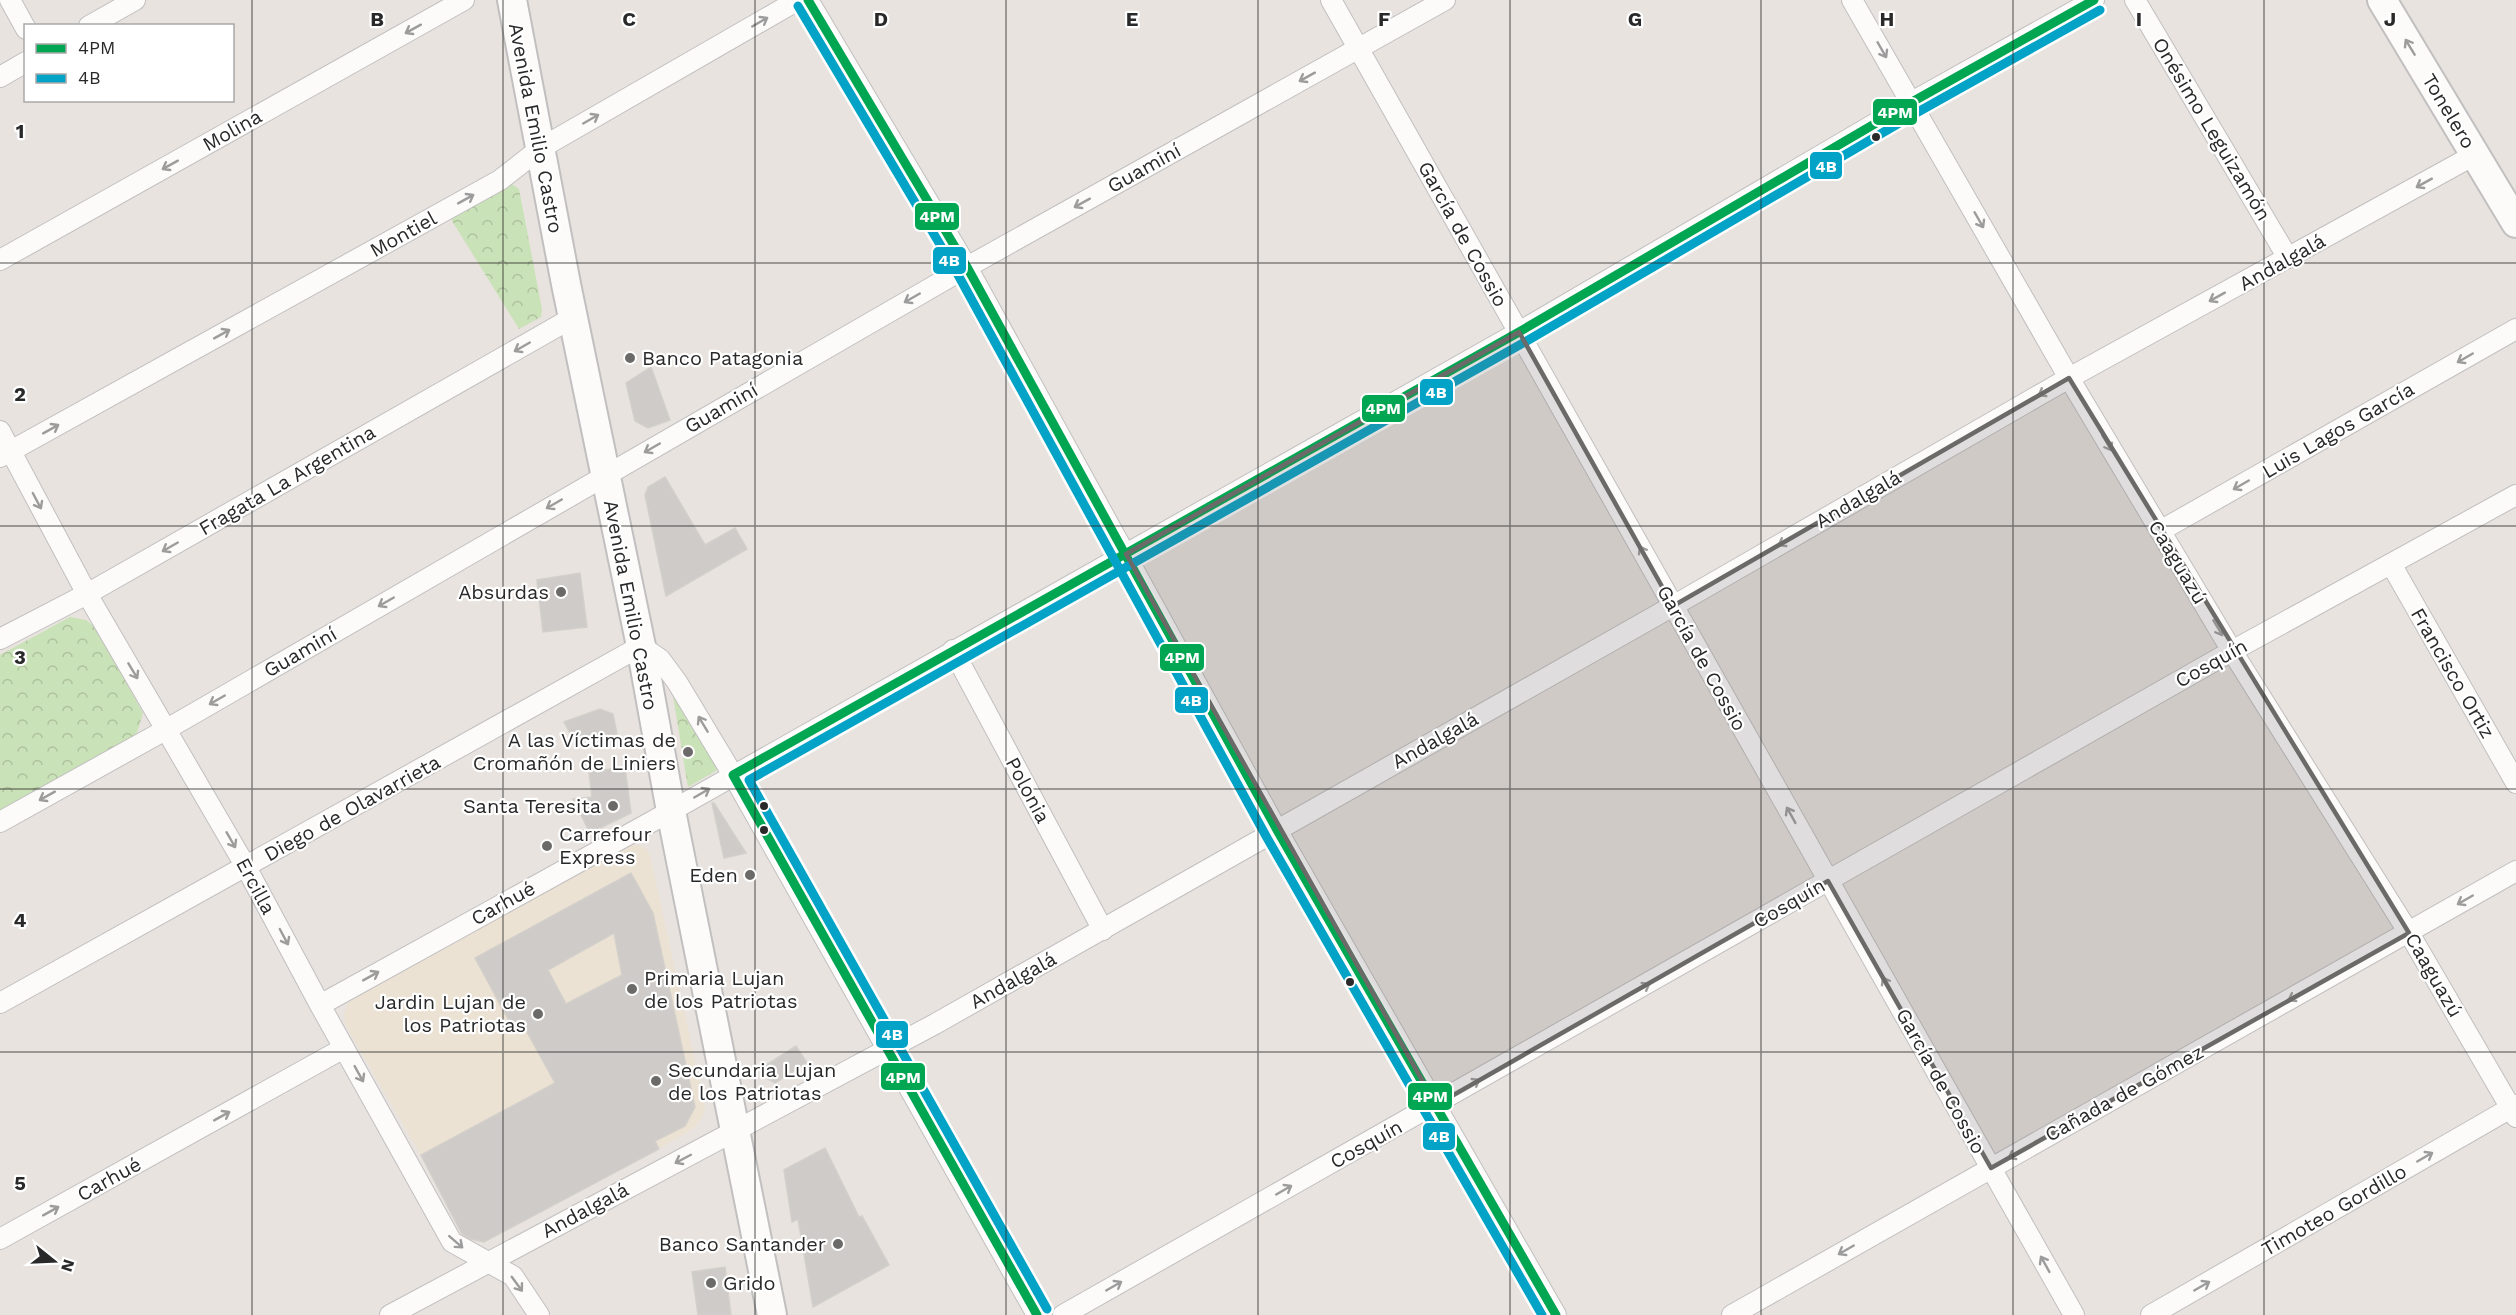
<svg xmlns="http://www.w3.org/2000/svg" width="2516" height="1315" viewBox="0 0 2516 1315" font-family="'Work Sans',sans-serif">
<defs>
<pattern id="park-crowns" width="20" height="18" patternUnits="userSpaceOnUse" patternTransform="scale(1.5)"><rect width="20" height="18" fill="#cae2b7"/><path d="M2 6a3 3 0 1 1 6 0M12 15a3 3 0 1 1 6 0" fill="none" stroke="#aec29d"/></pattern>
</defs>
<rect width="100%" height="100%" fill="#e8e3de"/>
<path fill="#ebe2d3" d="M629,845H638L646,848L650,855L705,1107L703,1116L695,1127L659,1149L609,1055L421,1155L346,1026L344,1014L349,1000Z"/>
<g fill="url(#park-crowns)">
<path d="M510,183L519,189L542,309L541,317L519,329L449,216Z"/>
<path d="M70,617L86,620L96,628L143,713L136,736L0,811V655Z"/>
<path d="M673,696L719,769L688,787Z"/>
</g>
<g fill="#cecbc8" stroke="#d3cfca" stroke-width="1.5" fill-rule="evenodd">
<path d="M651,367L670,420L648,428L635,421L626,383Z"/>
<path d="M665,477L705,545L735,528L747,549L666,596L645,495L648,487Z"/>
<path d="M580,573L587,627L543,632L537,580Z"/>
<path d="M600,709L613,714L617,734L575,742L564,722Z"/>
<path d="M625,767L631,813L590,833L573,799L592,797L589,772Z"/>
<path d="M712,803H714L746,853L724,858Z"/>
<path d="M631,873L653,913L695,1107L685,1126L655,1141L659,1149L484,1242L471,1239L462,1234L421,1155L555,1083L522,1023L513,1028L475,958ZM614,933L622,975L566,1004L548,970Z"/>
<path d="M796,1046L807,1063L775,1083L766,1078L760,1069Z"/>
<path d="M825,1148L859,1217L862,1216L889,1265L813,1307L798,1219L792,1222L784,1170Z"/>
<path d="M725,1267L731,1315H698L692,1272Z"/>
</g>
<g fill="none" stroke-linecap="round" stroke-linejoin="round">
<g stroke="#c1bfc0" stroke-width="22">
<g id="street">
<path d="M10,0L26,29"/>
<path d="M808,0L967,267L1277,830L1556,1315"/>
<path d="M1331,0L2074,1315"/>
<path d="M1852,0L2069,378L2232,651L2409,933L2516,1117"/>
<path d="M2135,0L2288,258"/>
<path d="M89,26L135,0"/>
<path d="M0,77L26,62"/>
<path d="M0,260L464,0"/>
<path d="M0,431L87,594L246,867L320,1005L452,1242L513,1276L539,1315"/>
<path d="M0,457L500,180L541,148L798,0"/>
<path d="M2160,531L2516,329"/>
<path d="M2391,564L2516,783"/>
<path d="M0,639L87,594L572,318"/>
<path d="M953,650L1103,930"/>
<path d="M0,822L167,729L967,267L1445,0"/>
<path d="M0,1003L641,646L660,659L677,682L733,775L1037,1315"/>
<path d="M320,1005L671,811L1519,332L1912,102L2094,0"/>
<path d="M0,1239L344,1048"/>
<path d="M390,1315L935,1024L1673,606L2069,378L2476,154"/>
<path d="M1063,1315L2232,651L2516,495"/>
<path d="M1732,1315L2516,871"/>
<path d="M2151,1315L2516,1105"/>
</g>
</g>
<g stroke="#c1bfc0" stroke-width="32">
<g id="secondary">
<path d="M512,0L566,284L641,646L671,811L772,1315"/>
<path d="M2382,0L2516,223"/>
</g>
</g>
<use href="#street" stroke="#fcfbfa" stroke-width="20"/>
<use href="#secondary" stroke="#fcfbfa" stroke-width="28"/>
<g stroke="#fff" stroke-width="14">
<g id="bus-1">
<path d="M808,0L967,267L1277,830L1556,1315"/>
<path d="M1037,1315L733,775L1519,332L1912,102L2094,0"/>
</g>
</g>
<g stroke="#fff" stroke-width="14">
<g id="bus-2">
<path d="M798,6L957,273L1266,836L1542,1315"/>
<path d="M1047,1309L749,780L1525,342L1918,112L2100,10"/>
</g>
</g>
<use href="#bus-1" stroke="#00a651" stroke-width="9"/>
<use href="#bus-2" stroke="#02a3c6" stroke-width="9"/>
</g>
<defs><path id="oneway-shaft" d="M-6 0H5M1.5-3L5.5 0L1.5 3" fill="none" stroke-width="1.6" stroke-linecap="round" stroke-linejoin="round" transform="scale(1.5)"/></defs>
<g stroke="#9d9c9c">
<use href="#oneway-shaft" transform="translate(760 22) rotate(-30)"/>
<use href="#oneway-shaft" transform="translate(413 29) rotate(151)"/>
<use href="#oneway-shaft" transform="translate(2410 47) rotate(-121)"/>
<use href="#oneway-shaft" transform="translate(1882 50) rotate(60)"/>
<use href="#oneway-shaft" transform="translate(1307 77) rotate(151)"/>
<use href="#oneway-shaft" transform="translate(591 119) rotate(-30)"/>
<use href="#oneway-shaft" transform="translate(170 165) rotate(151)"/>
<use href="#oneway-shaft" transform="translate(2424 183) rotate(151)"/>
<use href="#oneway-shaft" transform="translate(466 199) rotate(-29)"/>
<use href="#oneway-shaft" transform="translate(1082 203) rotate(151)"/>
<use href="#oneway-shaft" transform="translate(1979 220) rotate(60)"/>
<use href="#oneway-shaft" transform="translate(2217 297) rotate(151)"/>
<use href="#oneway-shaft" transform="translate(912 298) rotate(150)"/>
<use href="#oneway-shaft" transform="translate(222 334) rotate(-29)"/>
<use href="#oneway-shaft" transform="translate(522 347) rotate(150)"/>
<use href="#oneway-shaft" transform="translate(2465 358) rotate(150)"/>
<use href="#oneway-shaft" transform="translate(2046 391) rotate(150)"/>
<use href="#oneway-shaft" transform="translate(51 429) rotate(-29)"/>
<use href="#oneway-shaft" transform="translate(2107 443) rotate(59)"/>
<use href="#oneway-shaft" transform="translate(652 448) rotate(150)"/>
<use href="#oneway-shaft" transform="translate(2241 485) rotate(150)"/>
<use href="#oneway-shaft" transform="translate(37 501) rotate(62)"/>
<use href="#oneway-shaft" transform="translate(554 504) rotate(150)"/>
<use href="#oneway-shaft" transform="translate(1786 541) rotate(150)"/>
<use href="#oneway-shaft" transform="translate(170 547) rotate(150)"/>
<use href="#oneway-shaft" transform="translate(1644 554) rotate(-119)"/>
<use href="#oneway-shaft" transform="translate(386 602) rotate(150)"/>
<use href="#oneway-shaft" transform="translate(2218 628) rotate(59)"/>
<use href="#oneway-shaft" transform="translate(133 671) rotate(59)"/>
<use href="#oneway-shaft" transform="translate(217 700) rotate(150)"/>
<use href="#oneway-shaft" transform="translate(703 724) rotate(-121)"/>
<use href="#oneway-shaft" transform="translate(702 793) rotate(-30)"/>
<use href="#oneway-shaft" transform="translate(47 796) rotate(151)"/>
<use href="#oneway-shaft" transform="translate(1791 815) rotate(-119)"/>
<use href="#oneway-shaft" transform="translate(231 840) rotate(60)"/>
<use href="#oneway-shaft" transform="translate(2465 900) rotate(150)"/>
<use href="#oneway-shaft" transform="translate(284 937) rotate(62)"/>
<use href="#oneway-shaft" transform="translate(371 976) rotate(-29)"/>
<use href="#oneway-shaft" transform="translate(1887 985) rotate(-119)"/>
<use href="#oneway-shaft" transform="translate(1642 988) rotate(-30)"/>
<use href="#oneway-shaft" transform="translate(2296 996) rotate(151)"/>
<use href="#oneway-shaft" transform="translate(359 1074) rotate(61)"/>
<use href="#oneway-shaft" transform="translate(1472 1084) rotate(-30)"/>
<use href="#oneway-shaft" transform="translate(222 1116) rotate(-29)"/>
<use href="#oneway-shaft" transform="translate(2016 1154) rotate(151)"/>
<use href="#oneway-shaft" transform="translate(2425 1157) rotate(-30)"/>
<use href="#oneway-shaft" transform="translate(683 1159) rotate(152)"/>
<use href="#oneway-shaft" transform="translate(1284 1190) rotate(-30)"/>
<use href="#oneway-shaft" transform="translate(51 1211) rotate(-29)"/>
<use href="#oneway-shaft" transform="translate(456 1242) rotate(41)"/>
<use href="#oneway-shaft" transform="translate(1846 1250) rotate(150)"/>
<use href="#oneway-shaft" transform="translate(2045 1264) rotate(-119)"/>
<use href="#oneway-shaft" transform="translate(517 1284) rotate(54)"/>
<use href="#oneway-shaft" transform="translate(1114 1286) rotate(-30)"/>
<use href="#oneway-shaft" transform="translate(2202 1286) rotate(-30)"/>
</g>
<path fill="#6c6a68" fill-opacity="0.2" stroke="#6c6a68" stroke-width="4.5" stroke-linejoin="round" d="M1519,332L1673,606L2069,378L2409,933L1991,1168L1828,881L1436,1105L1126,554Z"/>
<path fill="none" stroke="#292929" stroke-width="1.5" stroke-opacity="0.55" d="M252,0V1315M503,0V1315M755,0V1315M1006,0V1315M1258,0V1315M1510,0V1315M1761,0V1315M2013,0V1315M2264,0V1315M0,263H2516M0,526H2516M0,789H2516M0,1052H2516"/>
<g fill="#292929" stroke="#fff" stroke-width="2">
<circle cx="1876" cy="137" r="5"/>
<circle cx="764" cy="806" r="5"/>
<circle cx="764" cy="830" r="5"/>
<circle cx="1350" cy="982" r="5"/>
</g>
<g fill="#6c6a68" stroke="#fff" stroke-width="2">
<circle cx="630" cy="358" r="6"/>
<circle cx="561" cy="592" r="6"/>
<circle cx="688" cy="752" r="6"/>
<circle cx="613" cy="806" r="6"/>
<circle cx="547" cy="846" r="6"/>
<circle cx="750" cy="875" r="6"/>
<circle cx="632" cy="989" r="6"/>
<circle cx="538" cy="1014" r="6"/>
<circle cx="656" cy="1081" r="6"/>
<circle cx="838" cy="1244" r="6"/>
<circle cx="711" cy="1283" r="6"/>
</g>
<g text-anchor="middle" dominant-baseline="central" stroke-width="4.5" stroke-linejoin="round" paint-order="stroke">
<g font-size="20" fill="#292929" stroke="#fff">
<text transform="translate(2449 111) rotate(59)">Tonelero</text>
<text transform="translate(536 128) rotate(79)">Avenida Emilio Castro</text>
<text transform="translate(2212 129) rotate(59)">Onésimo Leguizamón</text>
<text transform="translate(232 130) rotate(-29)">Molina</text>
<text transform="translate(1144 168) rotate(-29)">Guaminí</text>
<text transform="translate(403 234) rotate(-29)">Montiel</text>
<text transform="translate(1463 234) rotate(61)">García de Cossio</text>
<text transform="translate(2282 262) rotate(-29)">Andalgalá</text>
<text transform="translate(721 408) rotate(-30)">Guaminí</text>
<text transform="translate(2338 430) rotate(-30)">Luis Lagos García</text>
<text transform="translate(287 480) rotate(-30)">Fragata La Argentina</text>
<text transform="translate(1858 499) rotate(-30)">Andalgalá</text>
<text transform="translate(2178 562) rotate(59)">Caaguazú</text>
<text transform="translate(631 605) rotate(79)">Avenida Emilio Castro</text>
<text transform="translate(300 652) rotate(-30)">Guaminí</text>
<text transform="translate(1702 658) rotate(61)">García de Cossio</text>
<text transform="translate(2211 663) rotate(-29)">Cosquín</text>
<text transform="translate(2453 673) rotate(60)">Francisco Ortiz</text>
<text transform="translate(1435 740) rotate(-29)">Andalgalá</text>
<text transform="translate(1028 790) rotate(62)">Polonia</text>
<text transform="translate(352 808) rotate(-29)">Diego de Olavarrieta</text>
<text transform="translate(256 886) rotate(62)">Ercilla</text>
<text transform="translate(503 903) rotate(-29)">Carhué</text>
<text transform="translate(1789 903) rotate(-30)">Cosquín</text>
<text transform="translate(2434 975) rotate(60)">Caaguazú</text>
<text transform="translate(1013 980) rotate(-29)">Andalgalá</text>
<text transform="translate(1941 1081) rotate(61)">García de Cossio</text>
<text transform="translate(2124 1093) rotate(-29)">Cañada de Gómez</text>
<text transform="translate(1366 1144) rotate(-29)">Cosquín</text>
<text transform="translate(109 1179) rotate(-29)">Carhué</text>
<text transform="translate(585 1210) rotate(-28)">Andalgalá</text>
<text transform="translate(2334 1210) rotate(-30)">Timoteo Gordillo</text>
</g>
<g font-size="20" fill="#292929" stroke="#fff" text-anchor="end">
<text x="642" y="358" text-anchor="start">Banco Patagonia</text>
<text x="549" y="592">Absurdas</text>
<text x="676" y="740">A las Víctimas de<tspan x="676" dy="23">Cromañón de Liniers</tspan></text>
<text x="601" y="806">Santa Teresita</text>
<text x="559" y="834" text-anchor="start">Carrefour<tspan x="559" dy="23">Express</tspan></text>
<text x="738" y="875">Eden</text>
<text x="644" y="978" text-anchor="start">Primaria Lujan<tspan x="644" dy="23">de los Patriotas</tspan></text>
<text x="526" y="1002">Jardin Lujan de<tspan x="526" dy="23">los Patriotas</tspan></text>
<text x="668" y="1070" text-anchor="start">Secundaria Lujan<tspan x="668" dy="23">de los Patriotas</tspan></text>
<text x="826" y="1244">Banco Santander</text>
<text x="723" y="1283" text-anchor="start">Grido</text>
</g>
</g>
<g font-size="20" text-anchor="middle" font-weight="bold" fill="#292929" stroke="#fff" stroke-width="4.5" stroke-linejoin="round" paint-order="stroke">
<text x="377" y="26">B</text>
<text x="629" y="26">C</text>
<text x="881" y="26">D</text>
<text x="1132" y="26">E</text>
<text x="1384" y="26">F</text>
<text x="1635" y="26">G</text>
<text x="1887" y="26">H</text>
<text x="2139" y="26">I</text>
<text x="2390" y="26">J</text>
<text x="20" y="138">1</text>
<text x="20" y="401">2</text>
<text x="20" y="664">3</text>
<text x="20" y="927">4</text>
<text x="20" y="1190">5</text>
</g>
<g stroke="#fff" stroke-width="2">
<rect x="1872" y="98" width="46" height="28" rx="6" fill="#00a651"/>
<rect x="1809" y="151" width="34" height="29" rx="6" fill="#02a3c6"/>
<rect x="914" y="202" width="46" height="29" rx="6" fill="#00a651"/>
<rect x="932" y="246" width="35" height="29" rx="6" fill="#02a3c6"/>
<rect x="1419" y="378" width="35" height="28" rx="6" fill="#02a3c6"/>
<rect x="1361" y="394" width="45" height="29" rx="6" fill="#00a651"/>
<rect x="1159" y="643" width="46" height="29" rx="6" fill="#00a651"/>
<rect x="1174" y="686" width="35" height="28" rx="6" fill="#02a3c6"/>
<rect x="875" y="1020" width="34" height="29" rx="6" fill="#02a3c6"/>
<rect x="880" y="1062" width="46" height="29" rx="6" fill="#00a651"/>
<rect x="1407" y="1082" width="46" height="29" rx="6" fill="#00a651"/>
<rect x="1422" y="1122" width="34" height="29" rx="6" fill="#02a3c6"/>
</g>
<g font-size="16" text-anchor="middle" font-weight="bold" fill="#fff">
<text x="1895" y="118">4PM</text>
<text x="1826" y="172">4B</text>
<text x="937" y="222">4PM</text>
<text x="949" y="266">4B</text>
<text x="1436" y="398">4B</text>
<text x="1383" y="414">4PM</text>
<text x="1182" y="663">4PM</text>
<text x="1191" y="706">4B</text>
<text x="892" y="1040">4B</text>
<text x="903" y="1083">4PM</text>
<text x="1430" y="1102">4PM</text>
<text x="1439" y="1142">4B</text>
</g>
<rect x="24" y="24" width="210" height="78" fill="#ffffff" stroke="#a9a9a9" stroke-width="1.5"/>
<rect x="36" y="44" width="30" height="9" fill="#00a651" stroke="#a9a9a9" stroke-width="1.5"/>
<text x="78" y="54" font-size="18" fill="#292929">4PM</text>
<rect x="36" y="74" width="30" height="9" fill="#02a3c6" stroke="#a9a9a9" stroke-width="1.5"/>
<text x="78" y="84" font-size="18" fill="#292929">4B</text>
<g transform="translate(54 1261) rotate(108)" stroke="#ffffff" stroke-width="4.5" paint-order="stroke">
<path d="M0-4.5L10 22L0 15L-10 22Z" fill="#292929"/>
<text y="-9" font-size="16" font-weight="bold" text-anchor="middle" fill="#292929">N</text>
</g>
</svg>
